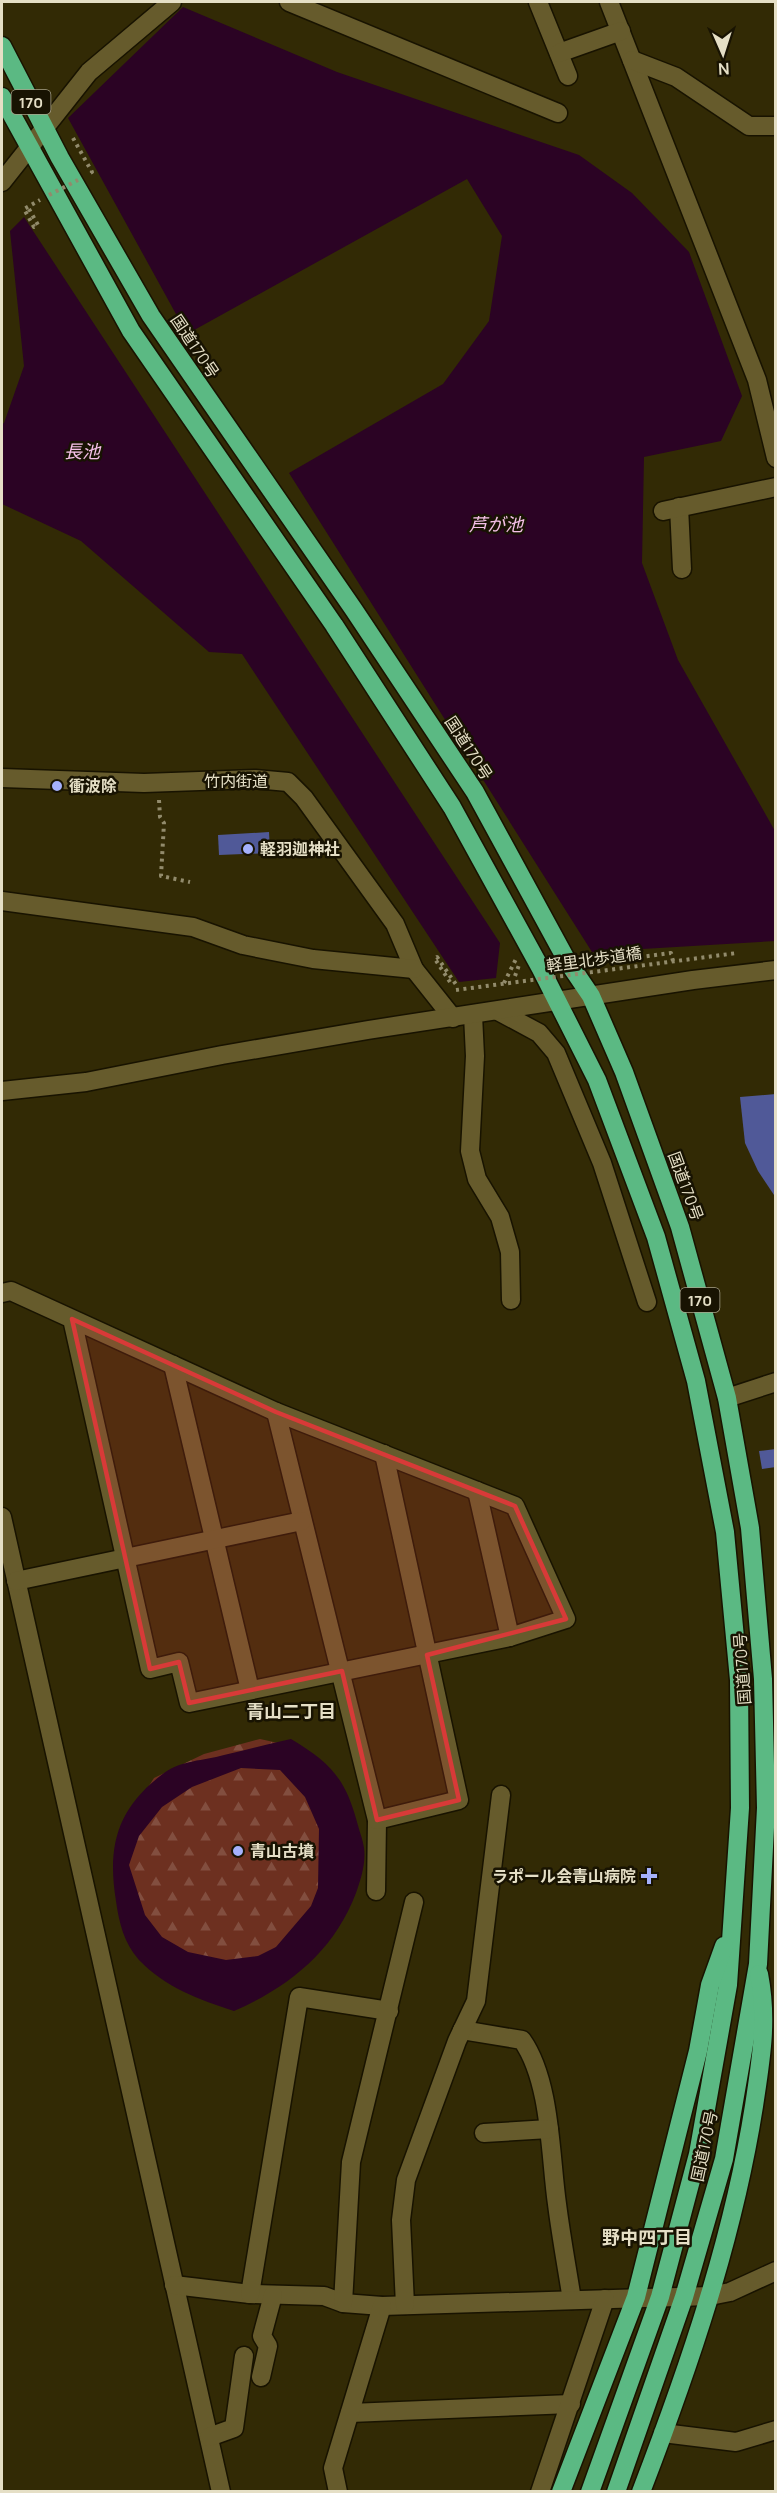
<svg xmlns="http://www.w3.org/2000/svg" width="777" height="2493" viewBox="0 0 777 2493" font-family="Manrope,'Noto Sans JP',sans-serif">
<defs>
<pattern id="forest-firs" width="22" height="20" patternUnits="userSpaceOnUse" patternTransform="scale(1.5)"><rect width="22" height="20" fill="#6d3020"/><path d="M5 1l3.5 6h-7zM16 11l3.5 6h-7z" fill="#824e3f"/></pattern>
</defs>
<rect width="100%" height="100%" fill="#322a05"/>
<path fill="url(#forest-firs)" d="M260,1739L296,1747L322,1789V1912L253,1965L165,1955L138,1917L128,1871L127,1820L154,1778L204,1754Z"/>
<g fill="#2b0324" fill-rule="evenodd">
<path d="M183,7L337,72L579,155L632,193L689,252L742,396L721,441L644,457L642,563L678,660L775,831V941L592,952L289,473L443,384L489,321L502,236L467,179L187,334L68,118Z"/>
<path d="M24,217L500,943L496,978L459,982L242,654L209,652L81,541L2,504V424L4,423L24,366L10,231Z"/>
<path d="M291,1739C329,1762 345,1777 357,1822C359,1830 363,1840 364,1848C366,1863 361,1879 356,1893C334,1951 289,1987 234,2011C198,1999 166,1988 139,1960C124,1943 119,1923 116,1901C107,1846 117,1808 164,1773C182,1760 203,1761 224,1755C246,1750 268,1744 291,1739ZM241,1768L280,1770L305,1797L319,1829L318,1888L311,1906L276,1947L258,1956L226,1960L188,1952L162,1937L145,1915L129,1865L139,1836L162,1807L192,1787Z"/>
</g>
<g fill="#505998">
<path d="M269,832L270,853L219,855L218,835Z"/>
<path d="M776,1094V1198L758,1171L745,1143L740,1097Z"/>
<path d="M776,1449V1467L762,1469L759,1451Z"/>
</g>
<g fill="none" stroke-linecap="round" stroke-linejoin="round">
<g stroke="#181300" stroke-width="21">
<g id="minor">
<path d="M289,2L558,113"/>
<path d="M538,2L568,76"/>
<path d="M609,2L757,380L776,458"/>
<path d="M559,53L621,31"/>
<path d="M632,60L676,77L749,126H776"/>
<path d="M2,182L89,72L172,2"/>
<path d="M679,507L682,569"/>
<path d="M663,511L776,487"/>
<path d="M2,778L144,783L255,779L288,782L304,798L395,924L414,969L453,1018"/>
<path d="M2,901L193,927L243,945L313,959L414,969"/>
<path d="M498,1011L539,1033L556,1053L602,1163L647,1302"/>
<path d="M473,1015L475,1056L470,1151L477,1179L500,1217L510,1252L511,1300"/>
<path d="M2,1091L86,1082L222,1055L368,1030L693,980L776,970"/>
<path d="M2,1293L11,1291L276,1412L515,1506L566,1619L510,1637L189,1703L179,1662L150,1669L72,1319"/>
<path d="M173,1365L250,1690"/>
<path d="M727,1398L776,1382"/>
<path d="M276,1412L377,1820L376,1891"/>
<path d="M477,1491L510,1637"/>
<path d="M2,1517L221,2492"/>
<path d="M16,1581L302,1521"/>
<path d="M377,1820L459,1800L384,1454"/>
<path d="M462,2030L522,2040C551,2081 550,2155 557,2204C561,2236 567,2268 572,2300"/>
<path d="M484,2133L549,2129"/>
<path d="M174,2285L250,2294L324,2296L343,2303L382,2306L710,2296L730,2292L776,2271"/>
<path d="M250,2294L299,1997L389,2011"/>
<path d="M343,2303L351,2162L414,1902"/>
<path d="M405,2305L401,2220L406,2180L457,2041L476,2001L501,1795"/>
<path d="M261,2377L268,2346L262,2336L273,2295"/>
<path d="M350,2413L571,2404"/>
<path d="M663,2433L736,2442L776,2430"/>
<path d="M209,2437L234,2428L244,2356"/>
<path d="M338,2492L333,2468L382,2306"/>
<path d="M540,2492L605,2299"/>
</g>
</g>
<g stroke="#181300" stroke-width="21">
<g id="highway">
<path d="M2,46L60,158L151,316L354,610L475,792L566,959L591,996L624,1072L680,1227L727,1398L750,1528L763,1679L766,1808L758,1964L724,2159L684,2297L616,2492"/>
<path d="M2,97L131,331L334,625L452,807L541,969L597,1080L656,1237L696,1381L725,1532L739,1680L740,1808L728,1985L698,2154L660,2297L590,2492"/>
<path d="M561,2492L636,2297L698,2051L710,1985L724,1946"/>
<path d="M641,2492C689,2367 733,2239 754,2106C761,2059 768,2021 759,1974"/>
</g>
</g>
<g stroke="#928b6c" stroke-width="4" stroke-dasharray="3 4.5" stroke-linecap="butt">
<path d="M73,138L92,172L88,174"/>
<path d="M29,209L38,225L34,227L24,209L40,200"/>
<path d="M159,800L160,817L164,823L161,876L190,882"/>
<path d="M602,962L671,953L673,961"/>
<path d="M515,976L519,965"/>
<path d="M450,982L435,959L437,957L457,986"/>
<path d="M504,983L516,959"/>
</g>
<use href="#minor" stroke="#665b2c" stroke-width="18"/>
<use href="#highway" stroke="#5bb983" stroke-width="18"/>
<g stroke="#928b6c" stroke-width="4" stroke-dasharray="3 4.5" stroke-linecap="butt">
<path d="M49,195L78,180"/>
<path d="M456,990L737,953"/>
</g>
</g>
<path fill="#d83a38" fill-opacity="0.2" stroke="#d83a38" stroke-width="4.5" stroke-linejoin="round" d="M72,1319L276,1412L515,1506L566,1619L427,1655L459,1800L377,1820L342,1671L189,1703L179,1662L150,1669Z"/>
<g fill="#a5b1fc" stroke="#181302" stroke-width="2">
<circle cx="57" cy="786" r="6"/>
<circle cx="248" cy="849" r="6"/>
<circle cx="238" cy="1851" r="6"/>
<path d="M646 1867h6v6h6v6h-6v6h-6v-6h-6v-6h6z"/>
</g>
<g text-anchor="middle" dominant-baseline="central" stroke-width="5" stroke-linejoin="round" paint-order="stroke">
<g fill="#181302" stroke="#a8a28b" stroke-width="1.5">
<rect x="11.5" y="90" width="39" height="24" rx="4.5"/>
<rect x="680.5" y="1288" width="39" height="24" rx="4.5"/>
</g>
<g font-size="15" font-weight="bold" fill="#e5dfc6">
<text x="31" y="102">170</text>
<text x="700" y="1300">170</text>
</g>
<g font-size="16" fill="#e5dfc6" stroke="#181302">
<text transform="translate(195 346) rotate(56)">国道170号</text>
<text transform="translate(469 748) rotate(57)">国道170号</text>
<text x="236" y="781">竹内街道</text>
<text transform="translate(594 959) rotate(-8)">軽里北歩道橋</text>
<text transform="translate(686 1186) rotate(70)">国道170号</text>
<text transform="translate(742 1669) rotate(-94)">国道170号</text>
<text transform="translate(704 2146) rotate(-78)">国道170号</text>
</g>
<g font-size="16" font-weight="bold" fill="#e5dfc6" stroke="#181302" text-anchor="start">
<text x="69" y="786">衝波除</text>
<text x="260" y="849">軽羽迦神社</text>
<text x="250" y="1851">青山古墳</text>
<text x="636" y="1876" text-anchor="end">ラポール会青山病院</text>
</g>
<g font-size="18" font-style="italic" fill="#f5c0e7" stroke="#181302">
<text x="82" y="451">長池</text>
<text x="496" y="524">芦が池</text>
</g>
<g font-size="18" font-weight="bold" fill="#e5dfc6" stroke="#181302">
<text x="291" y="1711">青山二丁目</text>
<text x="647" y="2237">野中四丁目</text>
</g>
</g>
<rect width="777" height="2493" fill="none" stroke="#e5dfc6" stroke-width="6"/>
<g transform="translate(723 54) rotate(177)" stroke="#181302" stroke-width="4.5" paint-order="stroke">
<path d="M0-4.5L10 22L0 15L-10 22Z" fill="#e5dfc6"/>
<text y="-9" font-size="16" font-weight="bold" text-anchor="middle" fill="#e5dfc6">N</text>
</g>
</svg>
